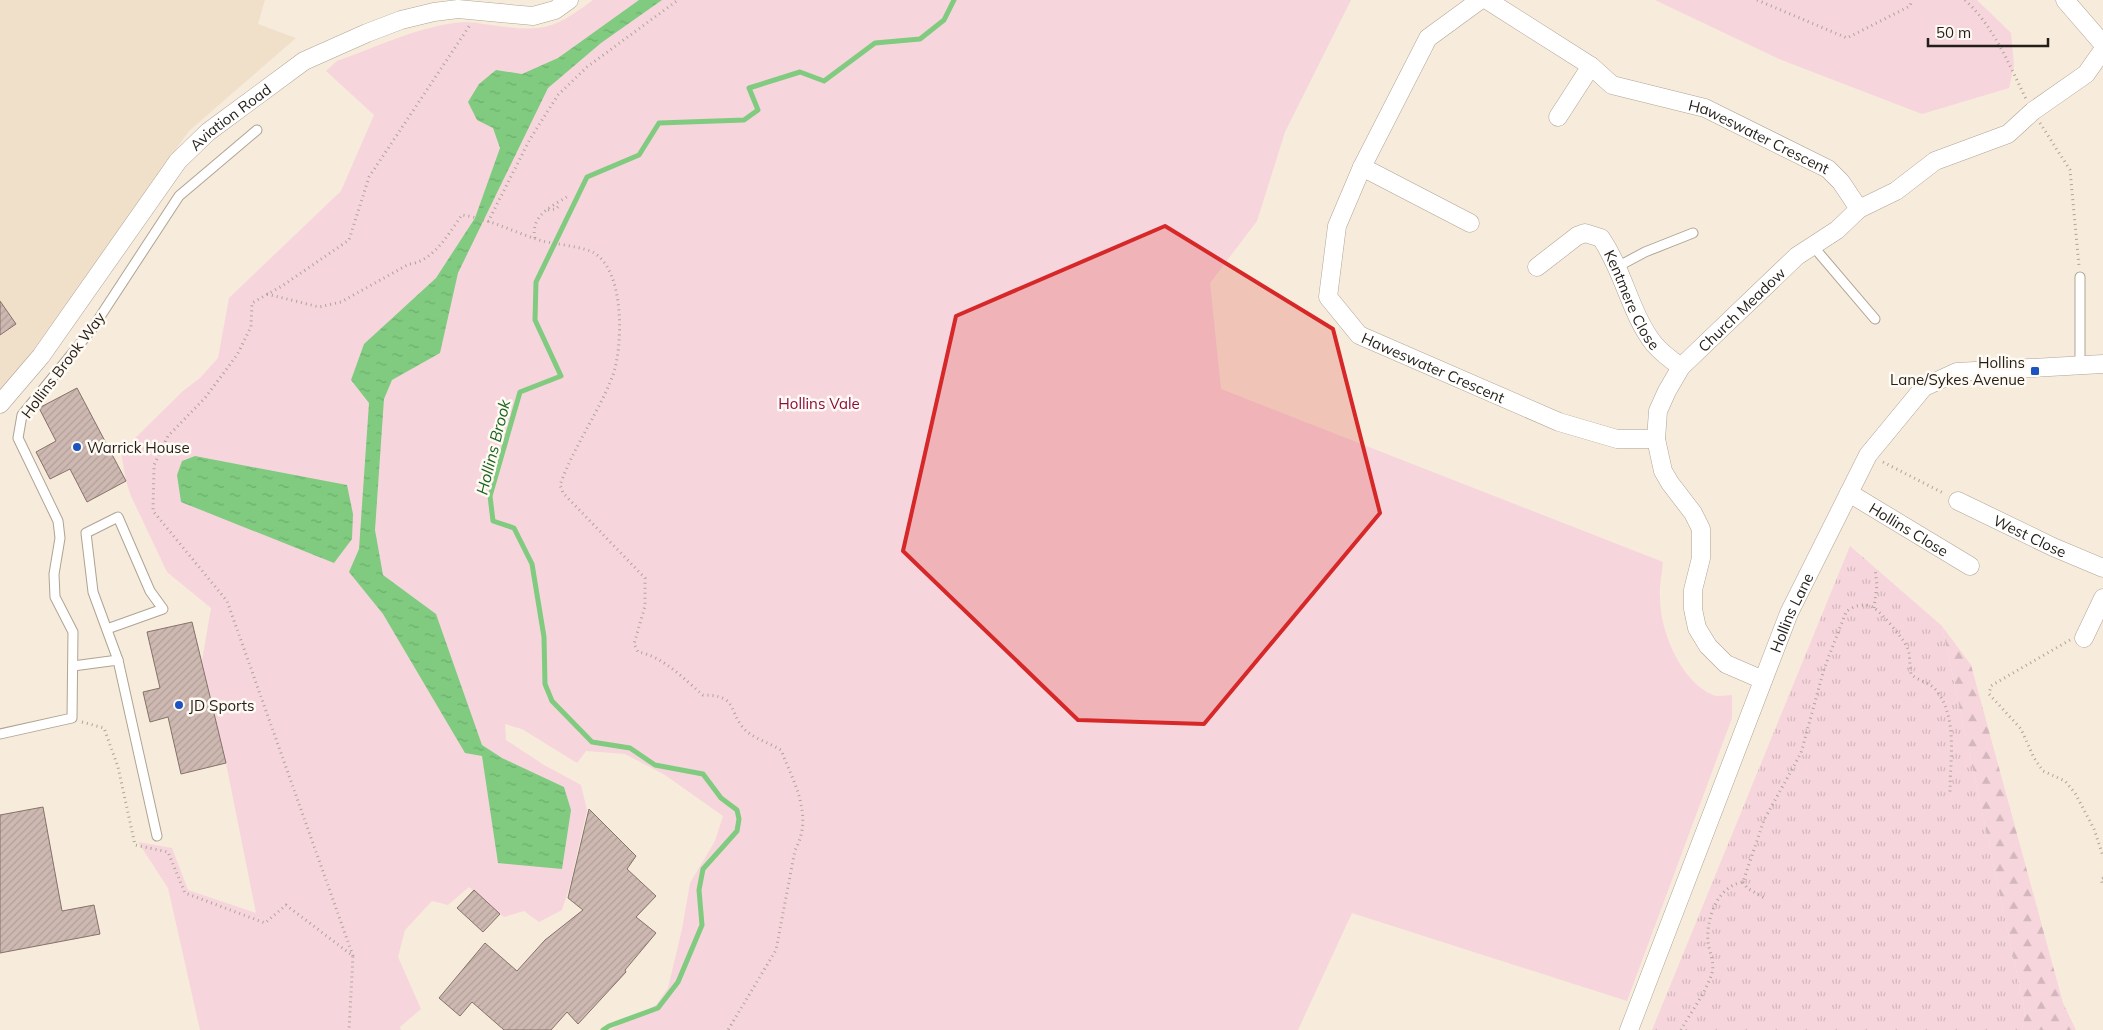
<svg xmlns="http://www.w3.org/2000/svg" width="2103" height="1030" viewBox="0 0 2103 1030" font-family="Mulish,sans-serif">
<defs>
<pattern id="grass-tufts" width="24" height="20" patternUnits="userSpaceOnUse" patternTransform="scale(1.25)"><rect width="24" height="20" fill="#f6d6dc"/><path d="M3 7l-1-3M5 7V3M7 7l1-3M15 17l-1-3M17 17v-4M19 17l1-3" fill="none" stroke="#d3b7bc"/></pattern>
<pattern id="forest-firs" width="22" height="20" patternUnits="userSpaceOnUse" patternTransform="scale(1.25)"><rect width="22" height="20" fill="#f6d6dc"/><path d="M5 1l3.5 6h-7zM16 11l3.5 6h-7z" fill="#d3b7bc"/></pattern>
<pattern id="water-ripples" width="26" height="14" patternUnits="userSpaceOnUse" patternTransform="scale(1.25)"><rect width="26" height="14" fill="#80cb80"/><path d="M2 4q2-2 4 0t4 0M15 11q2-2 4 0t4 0" fill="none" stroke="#6eae6e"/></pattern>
<pattern id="building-hatch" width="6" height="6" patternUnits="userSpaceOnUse" patternTransform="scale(1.25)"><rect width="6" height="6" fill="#ceb9b2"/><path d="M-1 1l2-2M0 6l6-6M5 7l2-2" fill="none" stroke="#b19f98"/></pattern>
</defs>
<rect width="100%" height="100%" fill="#f7ebdb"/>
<path fill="#f1e0c9" d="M0,0H265L258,24L296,38L189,131L21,367L0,391Z"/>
<path fill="url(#grass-tufts)" d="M1850,546L1942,626L2025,1011L2022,1030H1652Z"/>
<path fill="url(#forest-firs)" d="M1942,626L1971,665L2063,1003L2076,1030H2022L2025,1011Z"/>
<g fill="#f6d6dc">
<path d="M593,0H1351L1285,132L1257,221L1210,283L1221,389L1663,562C1662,574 1659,586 1660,597C1660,631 1680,681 1713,695C1718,697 1726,695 1732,695V718L1627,1001L1352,913L1298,1030H610L656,1005L668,988L682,929L690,883L715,841L723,816L665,775L625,754L586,751L577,763L522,729L505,724L506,740L544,765L581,785L587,810L570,885L562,910L539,922L524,911L504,917L469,887L448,905L432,901L405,930L398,957L421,1009L400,1027L401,1030H200L168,888L138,842L172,848L188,890L256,913L226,763L202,661L211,608L167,572L131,496L126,481L121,452L183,391L200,378L218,358L229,298L341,191L374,115L326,71L337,61C377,47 421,25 464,22C475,22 488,25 498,26C546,32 555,28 593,0Z"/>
<path d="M1655,0H1977L2011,33L2014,65L2009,88L1922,114L1779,59Z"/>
</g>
<g fill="url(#water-ripples)">
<path d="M639,0H662L601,43L548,88L458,273L440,353L392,380L384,399L375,530L383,575L436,614L482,745L502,758L564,787L571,810L562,869L498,863L482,756L465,753L383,614L349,572L359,549L369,403L351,380L364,344L436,278L475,218L500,148L493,128L477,120L468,102L479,84L496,70L522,74L558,58Z"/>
<path d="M195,456L347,485L353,514L352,539L334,563L181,502L177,475L182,461Z"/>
</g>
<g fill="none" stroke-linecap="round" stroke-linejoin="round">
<path stroke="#80cb80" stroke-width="5" d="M603,1030L609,1026L658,1008L678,982L702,925L699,890L703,869L737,831L739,819L737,810L721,798L703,774L655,765L630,748L592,742L552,701L545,684L544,637L532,564L514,528L493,521L490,496L520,392L561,376L535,320L536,282L587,177L639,155L659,123L744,120L758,110L749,88L800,72L824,81L875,43L920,39L944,20L954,0"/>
</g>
<g fill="url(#building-hatch)" stroke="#84726b">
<path d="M0,301L16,324L0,335Z"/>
<path d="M77,388L126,481L87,502L70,469L50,479L36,452L56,441L39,408Z"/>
<path d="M192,622L226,763L181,774L168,717L150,722L143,692L160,688L147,632Z"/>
<path d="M43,807L62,911L94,905L100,934L0,953V815Z"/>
<path d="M589,809L636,856L627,869L656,896L636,917L656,933L625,970L626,972L578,1024L567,1012L551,1030H504L472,1002L460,1016L439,998L485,943L517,971L545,940L583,910L568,898Z"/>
<path d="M474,890L500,914L483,932L457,908Z"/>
</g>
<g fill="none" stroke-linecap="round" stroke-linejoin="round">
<g stroke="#afa494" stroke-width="11">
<g id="service">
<path d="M1812,245L1875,319"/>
<path d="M1617,267L1645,252L1693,233"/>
<path d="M2080,364V277"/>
<path d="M107,629L163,609L150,591L118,517L86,533L93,592L118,660"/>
<path d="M73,666L118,660L157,836"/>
<path d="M0,734L72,718L73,632L55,597L54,574L60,538L58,521L18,438L22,415L92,329L179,196L257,130"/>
</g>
</g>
<g stroke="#afa494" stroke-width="19">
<g id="minor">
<path id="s1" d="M1480,0L1428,38L1362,167L1337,226L1328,297L1359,335L1559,422L1617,439H1656"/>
<path id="s2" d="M1487,0L1591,66L1612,85L1705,108L1828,169L1841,182L1859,209"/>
<path d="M2065,0L2103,44"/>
<path d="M1558,117L1591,66"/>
<path d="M1362,167L1470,223"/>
<path id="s3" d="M1537,267L1577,236L1585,233L1601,238C1624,272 1630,313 1654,344C1662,353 1671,360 1681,367"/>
<path id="s4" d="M0,404L41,356L178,161L208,132L304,61L367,33L401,20L434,12L458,9L533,16L555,10L569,0"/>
<path id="s5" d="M1849,493L1970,566"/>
<path id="s6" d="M1958,501L2053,547L2103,568"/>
<path d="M2084,638L2103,598"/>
<path id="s7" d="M1763,680L1726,664L1708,646L1697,628L1693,609V590L1701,558V529L1693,513L1670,483L1663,471L1656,439L1658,411L1667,391L1681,367L1797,256L1837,230L1859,209L1896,191L1935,161L2008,134L2033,111L2086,74L2103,50"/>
<path id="s8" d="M1629,1030L1789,613L1868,455L1924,387L1957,372L2103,364"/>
</g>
</g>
<g stroke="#aea598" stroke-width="3" stroke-dasharray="1 4" stroke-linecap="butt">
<path d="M1757,0L1847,38L1910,6L1912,0"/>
<path d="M1965,0C1994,27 2009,64 2026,99"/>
<path d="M2040,123L2070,170L2079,266"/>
<path d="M548,210L556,209L560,205"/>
<path d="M488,222L530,139L558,95L587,67L678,0"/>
<path d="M535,238C530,215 553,206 568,196"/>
<path d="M267,294L319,307L341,302L409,264C433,262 449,233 462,215C490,219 516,233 542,241C555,244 585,247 594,253C625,271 623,346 613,375C599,412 574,446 560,485L563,493L645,578V606L634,644L638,652C663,656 685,680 703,695C742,695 726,716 750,734C759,740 771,744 781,750C794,783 814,816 795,850L776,950L728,1030"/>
<path d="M1883,462L1945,494"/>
<path d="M1874,608L1877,585L1875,569"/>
<path d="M2070,640L1994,684L1991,686L1989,694L2021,729L2034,758L2043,771L2065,781L2075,793L2094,829L2103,856"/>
<path d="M82,722L104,728L118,767L135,845L168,852L185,893L265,923L286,905L353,956L349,1030"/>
<path d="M2103,878L2101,879L2103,886"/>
<path d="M1743,882L1747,888L1766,899"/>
<path d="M353,956L227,601L153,511L154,465L168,436L205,398L237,355L251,327L252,303L282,286L349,240L369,177L470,25"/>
<path d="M1681,1030C1690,1013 1707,991 1712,973C1715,964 1709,951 1708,942C1706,919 1717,886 1743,882L1764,820L1801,753L1824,669L1846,612C1852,606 1866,602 1874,608C1882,613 1903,638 1907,647C1911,655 1909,665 1911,674C1918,681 1929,682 1936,690C1958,717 1950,759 1950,792"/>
</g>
<use href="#service" stroke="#fff" stroke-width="9"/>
<use href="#minor" stroke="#fff" stroke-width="18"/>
</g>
<path fill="#d62828" fill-opacity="0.2" stroke="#d62828" stroke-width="4" stroke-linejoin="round" d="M1165,226L1333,329L1380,513L1204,724L1078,720L903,551L956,316Z"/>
<g fill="#1b54c0" stroke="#fffaf3" stroke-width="2">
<rect x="2030" y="366" width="10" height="10" rx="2.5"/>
<circle cx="77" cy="447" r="5"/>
<circle cx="179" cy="705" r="5"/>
</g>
<g text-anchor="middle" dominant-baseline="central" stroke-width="5" stroke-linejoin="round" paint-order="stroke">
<g font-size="15" fill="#231e18" stroke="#fffaf3">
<text stroke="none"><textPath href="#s4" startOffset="370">Aviation Road</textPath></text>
<text stroke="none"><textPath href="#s2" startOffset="308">Haweswater Crescent</textPath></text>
<text stroke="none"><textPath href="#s3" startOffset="145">Kentmere Close</textPath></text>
<text stroke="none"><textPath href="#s7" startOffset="451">Church Meadow</textPath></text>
<text transform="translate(63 365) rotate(-53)">Hollins Brook Way</text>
<text stroke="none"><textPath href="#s1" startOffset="475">Haweswater Crescent</textPath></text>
<text stroke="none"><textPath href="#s5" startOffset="70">Hollins Close</textPath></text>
<text stroke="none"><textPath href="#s6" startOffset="80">West Close</textPath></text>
<text stroke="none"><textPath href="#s8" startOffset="448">Hollins Lane</textPath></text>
</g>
<g font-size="15" fill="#231e18" stroke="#fffaf3" text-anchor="start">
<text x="2025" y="362" text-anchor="end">Hollins<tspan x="2025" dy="17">Lane/Sykes Avenue</tspan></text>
<text x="87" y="447">Warrick House</text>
<text x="189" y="705">JD Sports</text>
</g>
<g font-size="15" fill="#8b0c3f" stroke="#fffaf3">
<text x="819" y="403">Hollins Vale</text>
</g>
<g font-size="16" font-style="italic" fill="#19651f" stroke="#fffaf3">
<text transform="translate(493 447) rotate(-76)">Hollins Brook</text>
</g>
</g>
<path d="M1928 38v8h120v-8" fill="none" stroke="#231e18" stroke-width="2.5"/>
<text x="1936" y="38" font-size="15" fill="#231e18" stroke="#fffaf3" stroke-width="4" paint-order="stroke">50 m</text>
</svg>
